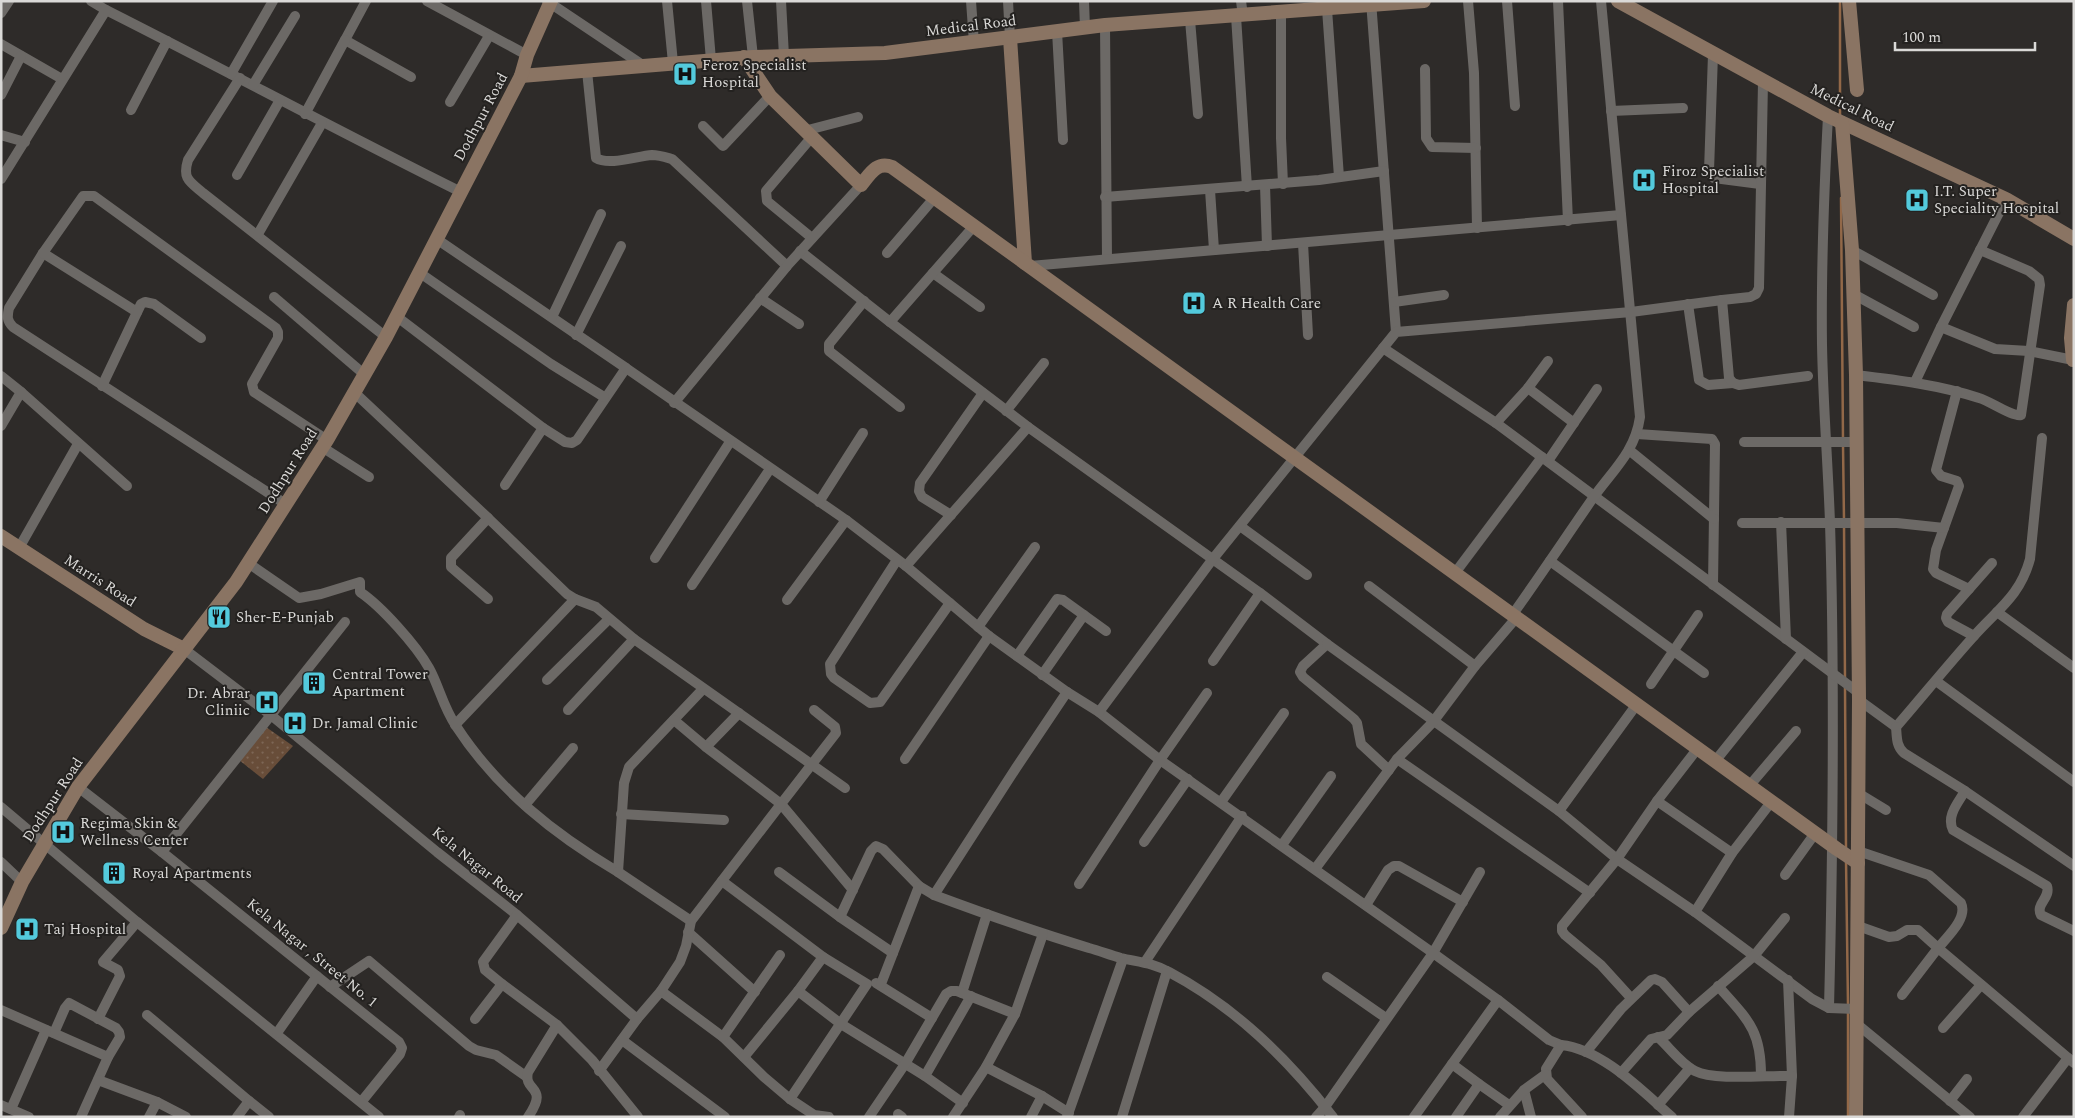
<svg xmlns="http://www.w3.org/2000/svg" width="2075" height="1118" viewBox="0 0 2075 1118" font-family="Spectral,serif">
<defs>
<pattern id="grass-dots" width="8" height="8" patternUnits="userSpaceOnUse" patternTransform="scale(1.25)"><rect width="8" height="8" fill="#684d39"/><path d="M2 2h.1M6 6h.1" fill="none" stroke="#7d6655" stroke-width="1.8" stroke-linecap="round"/></pattern>
</defs>
<rect width="100%" height="100%" fill="#2e2b29"/>
<path fill="url(#grass-dots)" d="M266,727L293,746L263,779L239,760Z"/>
<g fill="none" stroke-linecap="round" stroke-linejoin="round">
<g stroke="#926848" stroke-width="2.5">
<path d="M1840,1V117"/>
<path d="M1841,198L1843,440"/>
<path d="M1843,445L1844,520"/>
<path d="M1844,525L1845,680"/>
<path d="M1845,688L1846,850"/>
<path d="M1846,860L1848,1005"/>
<path d="M1848,1010V1117"/>
</g>
<g stroke="#6c6966" stroke-width="10">
<path d="M366,1L345,40L411,77"/>
<path d="M427,1L527,55"/>
<path d="M547,1L644,66"/>
<path d="M667,1L673,63"/>
<path d="M706,1L711,60"/>
<path d="M747,1L753,57"/>
<path d="M781,1L784,56"/>
<path d="M971,1L974,43"/>
<path d="M1008,1L1010,38"/>
<path d="M1084,1L1085,28"/>
<path d="M1241,1L1243,16"/>
<path d="M1371,1L1396,332"/>
<path d="M1468,1L1474,73L1477,228"/>
<path d="M1507,1L1515,106"/>
<path d="M1558,1L1568,221"/>
<path d="M1327,9L1339,177"/>
<path d="M106,10C225,70 342,133 461,192"/>
<path d="M1,13L9,1"/>
<path d="M1281,13V138L1283,184"/>
<path d="M1236,16L1247,187"/>
<path d="M1190,20L1198,114"/>
<path d="M1105,25L1107,258"/>
<path d="M1057,31L1063,140"/>
<path d="M1,44L62,79"/>
<path d="M1713,54L1709,171L1714,178L1760,184"/>
<path d="M1425,69L1426,138L1432,147L1476,148"/>
<path d="M587,71L596,158C609,166 637,156 652,155C659,155 665,157 672,159L787,266"/>
<path d="M231,74L273,1"/>
<path d="M240,78L188,160C182,179 190,182 203,193L386,337"/>
<path d="M253,85L295,16"/>
<path d="M1,95L21,56"/>
<path d="M450,102L489,36"/>
<path d="M131,110L167,41"/>
<path d="M1611,111L1683,108"/>
<path d="M305,114L345,40"/>
<path d="M1828,116C1824,192 1821,268 1822,344C1823,404 1828,464 1830,523C1835,685 1833,846 1829,1008"/>
<path d="M703,126L723,146L770,96"/>
<path d="M804,131L858,117"/>
<path d="M1,135L25,142"/>
<path d="M811,138L766,191L767,201L812,238"/>
<path d="M237,175L280,100"/>
<path d="M1,179L106,10L91,1"/>
<path d="M1265,185L1267,246"/>
<path d="M1210,190L1214,250"/>
<path d="M1105,197L1319,180L1384,171"/>
<path d="M258,234L322,123"/>
<path d="M438,240L626,368L577,440L572,443L565,442L543,428L505,485"/>
<path d="M1303,243L1308,335"/>
<path d="M1852,250L1933,295"/>
<path d="M800,251L890,322"/>
<path d="M43,253L9,308C7,317 7,321 13,327L287,505"/>
<path d="M887,253L935,197"/>
<path d="M1030,266L1621,215"/>
<path d="M420,273L551,364L604,397"/>
<path d="M933,273L980,307"/>
<path d="M1855,295L1914,327"/>
<path d="M274,297L365,375"/>
<path d="M760,298L799,324"/>
<path d="M1722,300L1750,297L1756,294L1759,288L1763,82"/>
<path d="M864,301L829,344V351L900,407"/>
<path d="M1394,302L1444,295"/>
<path d="M1688,304L1699,380L1708,385L1733,383"/>
<path d="M137,312L43,253L83,196H94L276,328L278,332V338L252,384L254,392L327,440"/>
<path d="M396,316L543,428"/>
<path d="M552,317L601,214"/>
<path d="M1941,327L1995,349L2029,351L2073,360"/>
<path d="M576,335L621,246"/>
<path d="M1383,348L1496,423L1859,693"/>
<path d="M626,368L846,520L906,566L989,636L1067,692L1099,712L1160,760L1433,953L1480,872"/>
<path d="M1856,375C1898,380 1939,385 1979,398C1990,401 2012,417 2021,415L2040,285L2039,279L2029,271L1980,250"/>
<path d="M1,376L21,392L1,426"/>
<path d="M1915,382L1941,327L2006,199"/>
<path d="M102,386L141,304L145,302L154,304L201,338"/>
<path d="M1528,388L1548,361"/>
<path d="M1957,391L1936,470L1941,476L1957,481L1959,486L1936,550L1933,569L1936,573L1969,589"/>
<path d="M21,392L127,486"/>
<path d="M355,393L488,518"/>
<path d="M674,403L787,266L861,185"/>
<path d="M1006,411L1044,363"/>
<path d="M1496,423L1528,388L1574,423"/>
<path d="M1028,427L1260,593L1213,661"/>
<path d="M1637,434L1712,439L1715,444L1713,585"/>
<path d="M1744,442H1857"/>
<path d="M322,447L369,477"/>
<path d="M1629,450L1714,519"/>
<path d="M1548,461L1597,389"/>
<path d="M819,502L863,433"/>
<path d="M951,515L922,497L919,491L920,483L983,393"/>
<path d="M1781,522L1786,639"/>
<path d="M1742,523H1897L1944,528"/>
<path d="M1240,526L1307,575"/>
<path d="M19,548L78,444"/>
<path d="M655,558L730,442"/>
<path d="M897,560L830,664L831,674L834,678L870,703L880,702L950,603"/>
<path d="M1550,561L1704,673"/>
<path d="M248,563L299,598L321,594L360,582V592C381,606 416,645 429,668C439,686 443,707 456,726C497,789 554,834 618,872L624,783L629,767L703,689"/>
<path d="M906,566L1028,427L890,322L974,226"/>
<path d="M1455,573L1542,457"/>
<path d="M692,585L770,469"/>
<path d="M1369,586L1475,666"/>
<path d="M1260,593L1327,644L1303,666L1300,672L1303,677L1354,719L1357,723L1361,744L1389,770"/>
<path d="M488,599L451,567V558L488,518L567,594L575,599"/>
<path d="M787,600L846,520"/>
<path d="M1997,612L2074,668"/>
<path d="M1513,614C1540,576 1566,537 1593,498C1613,470 1635,452 1640,417L1601,1"/>
<path d="M978,627L1035,547"/>
<path d="M1974,636L1948,622L1946,618L1947,614L1992,563"/>
<path d="M1327,644L1559,811L1617,859L1695,912L1812,999L1829,1008L1856,1009"/>
<path d="M184,649L272,716L437,852L517,915L637,1019L661,991L723,1037L764,1077L790,1099L814,1115L829,1117"/>
<path d="M1017,656L1057,599L1063,600L1106,631"/>
<path d="M1042,675L1084,615"/>
<path d="M547,680L609,619"/>
<path d="M1936,681L2074,782"/>
<path d="M1651,684L1698,615"/>
<path d="M1859,700L1896,727C1922,697 1947,666 1974,636C1998,609 2020,596 2030,559L2042,438"/>
<path d="M568,710L634,639L845,788"/>
<path d="M814,710L835,727L836,733L781,804L853,890"/>
<path d="M1099,712L1212,560L1396,332L1631,312L1722,300L1729,378L1733,383L1739,385L1808,376"/>
<path d="M455,725L575,599L596,607L634,639"/>
<path d="M1896,727C1897,737 1896,746 1904,753L1965,791L2074,866"/>
<path d="M706,747L739,713"/>
<path d="M905,759L989,636"/>
<path d="M1397,759L1590,893"/>
<path d="M1716,760L1803,652"/>
<path d="M1750,785L1796,731"/>
<path d="M78,787L162,852L399,1042L402,1048L400,1054L362,1101"/>
<path d="M1965,791C1958,803 1946,816 1953,830L2047,886C2051,898 2035,904 2041,915L2074,931"/>
<path d="M1858,793L1886,810"/>
<path d="M1657,801L1732,853"/>
<path d="M1221,802L1284,713"/>
<path d="M525,805L573,748"/>
<path d="M1,807L137,922L379,1117"/>
<path d="M1559,811L1637,704"/>
<path d="M621,814L724,820"/>
<path d="M1144,842L1188,779"/>
<path d="M1282,845L1331,776"/>
<path d="M1858,851L1929,875L1961,903C1968,918 1948,936 1938,948L2074,1063"/>
<path d="M162,852L345,622"/>
<path d="M1,862L22,882"/>
<path d="M1315,869L1397,759L1433,722L1475,666L1517,617"/>
<path d="M618,872L691,921"/>
<path d="M779,872L840,917"/>
<path d="M1785,875L1816,832"/>
<path d="M722,881L823,957L798,991L744,1057"/>
<path d="M1079,884L1160,760L1207,693"/>
<path d="M934,895L1016,768L1067,692"/>
<path d="M1366,905L1388,870L1394,866H1399L1463,902"/>
<path d="M1695,912L1732,853L1772,801"/>
<path d="M1858,926L1889,937L1897,936L1907,930H1918L1938,948L1902,995"/>
<path d="M688,932L755,992"/>
<path d="M893,953L840,917L871,851L876,846L883,849L919,886"/>
<path d="M1145,962L1242,816"/>
<path d="M1327,977L1386,1018"/>
<path d="M1788,980L1792,1076"/>
<path d="M876,983L932,1018"/>
<path d="M502,984L557,1025"/>
<path d="M881,984L919,886L934,895C985,914 1036,932 1089,948C1100,951 1110,955 1121,958C1138,962 1154,963 1169,972C1235,1007 1287,1058 1333,1117"/>
<path d="M1718,986C1747,1019 1761,1029 1761,1075"/>
<path d="M330,987L369,961L469,1046L476,1050L496,1055L527,1077"/>
<path d="M661,991L680,962L686,946L691,921L781,804L706,747L674,720"/>
<path d="M798,991L841,1024L925,1076"/>
<path d="M962,993L987,914"/>
<path d="M1631,998L1601,965L1565,935L1562,931V926L1617,859L1657,801L1698,748"/>
<path d="M1498,1000L1549,1040L1561,1045L1546,1069L1547,1079L1582,1117"/>
<path d="M1,1010L108,1057"/>
<path d="M147,1015L249,1101L237,1117"/>
<path d="M98,1019L120,976L118,970L103,962L137,922"/>
<path d="M475,1019L502,984L485,970L483,962L517,915"/>
<path d="M1857,1024L1970,1117"/>
<path d="M1943,1028L1981,985"/>
<path d="M54,1033L65,1008L69,1003L116,1028L119,1032L120,1037L108,1057L81,1117"/>
<path d="M277,1033L317,976"/>
<path d="M723,1037L780,955"/>
<path d="M1658,1037C1670,1048 1681,1064 1695,1071C1715,1081 1769,1075 1792,1076L1789,1117"/>
<path d="M622,1040L725,1117"/>
<path d="M1561,1045C1602,1049 1642,1091 1672,1117"/>
<path d="M1586,1052L1621,1009L1651,980L1655,979L1662,982L1689,1012"/>
<path d="M1452,1064L1479,1084L1456,1117"/>
<path d="M986,1067L1042,1096L1069,1113"/>
<path d="M599,1071L637,1019"/>
<path d="M1621,1073L1651,1039L1667,1035L1689,1012L1754,956L1785,918"/>
<path d="M98,1080L157,1102L186,1117"/>
<path d="M1479,1084L1509,1105"/>
<path d="M1524,1090L1531,1117"/>
<path d="M790,1099L867,984L823,957"/>
<path d="M249,1101L269,1117"/>
<path d="M1950,1101L1967,1079"/>
<path d="M963,1103L925,1076L971,996"/>
<path d="M1,1105L29,1117"/>
<path d="M1658,1105L1690,1068"/>
<path d="M11,1109L46,1030"/>
<path d="M898,1114L902,1117"/>
<path d="M149,1117L157,1102"/>
<path d="M459,1117L460,1115"/>
<path d="M528,1117C550,1085 523,1093 528,1072L557,1025L592,1060L638,1117"/>
<path d="M869,1117L905,1064L946,994L951,991H957L1015,1014"/>
<path d="M953,1117L986,1067L1015,1014L1043,934"/>
<path d="M1031,1117L1042,1096"/>
<path d="M1067,1117L1123,959"/>
<path d="M1122,1117L1167,971"/>
<path d="M1316,1117L1325,1107L1433,953L1498,1000L1414,1117"/>
<path d="M1500,1117L1524,1090L1546,1074"/>
<path d="M2023,1117L2068,1058"/>
</g>
<g stroke="#8a7463" stroke-width="14">
<path d="M1618,1L1828,116L2006,199L2074,239"/>
<path d="M1849,1L1857,90"/>
<path d="M1010,38L1025,263L1837,849L1858,863"/>
<path d="M744,57L770,96L861,185C870,174 877,161 892,167L1025,263"/>
<path d="M521,76L753,57L885,53L1105,25L1424,1"/>
<path d="M1842,123L1852,250L1856,375L1859,700L1856,1117"/>
<path d="M2073,360L2071,338L2074,305"/>
<path d="M1,536L144,629L184,649"/>
<path d="M1,928L22,882L78,787L236,582L327,440L386,337L521,76L527,55L551,1"/>
</g>
</g>
<defs>
<g id="hospital-square" transform="scale(1.25)"><rect x="-9" y="-9" width="18" height="18" rx="4" fill="#53cadc" stroke="#242220"/><path d="M-5-5h3v3.5h4V-5h3V5h-3V1.5h-4V5h-3Z" fill="#111"/></g>
<g id="restaurant-square" transform="scale(1.25)"><rect x="-9" y="-9" width="18" height="18" rx="4" fill="#53cadc" stroke="#242220"/><path d="M-5-6h1v4h1v-4h1v4h1v-4h1v5L-1.5 .5V6h-2V.5L-5-1ZM5-6V6H3V1.5H1.5Q1.5-4 5-6Z" fill="#111"/></g>
<g id="building-square" transform="scale(1.25)"><rect x="-9" y="-9" width="18" height="18" rx="4" fill="#53cadc" stroke="#242220"/><path d="M-4-6H4V6H1V3H-1V6H-4ZM-2.5-4.3h1.7v1.8h-1.7ZM.8-4.3h1.7v1.8H.8ZM-2.5-1h1.7V.8h-1.7ZM.8-1h1.7V.8H.8Z" fill="#111"/></g>
</defs>
<g fill-rule="evenodd">
<use href="#hospital-square" x="685" y="74"/>
<use href="#hospital-square" x="1644" y="180"/>
<use href="#hospital-square" x="1917" y="200"/>
<use href="#hospital-square" x="1194" y="303"/>
<use href="#restaurant-square" x="219" y="617"/>
<use href="#building-square" x="314" y="683"/>
<use href="#hospital-square" x="267" y="702"/>
<use href="#hospital-square" x="295" y="723"/>
<use href="#hospital-square" x="63" y="832"/>
<use href="#building-square" x="114" y="873"/>
<use href="#hospital-square" x="27" y="929"/>
</g>
<g text-anchor="middle" dominant-baseline="central" stroke-width="4" stroke-linejoin="round" paint-order="stroke">
<g font-size="15" fill="#dad9d7" stroke="#242220">
<text transform="translate(971 26) rotate(-7)">Medical Road</text>
<text transform="translate(1852 108) rotate(26)">Medical Road</text>
<text transform="translate(481 117) rotate(-62)">Dodhpur Road</text>
<text transform="translate(288 471) rotate(-58)">Dodhpur Road</text>
<text transform="translate(100 581) rotate(33)">Marris Road</text>
<text transform="translate(53 800) rotate(-57)">Dodhpur Road</text>
<text transform="translate(477 865) rotate(39)">Kela Nagar Road</text>
<text transform="translate(312 953) rotate(39)">Kela Nagar , Street No. 1</text>
</g>
<g font-size="15" fill="#dad9d7" stroke="#242220" text-anchor="start">
<text x="702" y="65">Feroz Specialist<tspan x="702" dy="17">Hospital</tspan></text>
<text x="1662" y="171">Firoz Specialist<tspan x="1662" dy="17">Hospital</tspan></text>
<text x="1934" y="191">I.T. Super<tspan x="1934" dy="17">Speciality Hospital</tspan></text>
<text x="1212" y="303">A R Health Care</text>
<text x="236" y="617">Sher-E-Punjab</text>
<text x="332" y="674">Central Tower<tspan x="332" dy="17">Apartment</tspan></text>
<text x="250" y="693" text-anchor="end">Dr. Abrar<tspan x="250" dy="17">Cliniic</tspan></text>
<text x="312" y="723">Dr. Jamal Clinic</text>
<text x="80" y="823">Regima Skin &amp;<tspan x="80" dy="17">Wellness Center</tspan></text>
<text x="132" y="873">Royal Apartments</text>
<text x="44" y="929">Taj Hospital</text>
</g>
</g>
<rect width="2075" height="1118" fill="none" stroke="#dad9d7" stroke-width="5"/>
<path d="M1895 42v8h140v-8" fill="none" stroke="#dad9d7" stroke-width="2.5"/>
<text x="1902" y="42" font-size="15" fill="#dad9d7" stroke="#242220" stroke-width="4" paint-order="stroke">100 m</text>
</svg>
